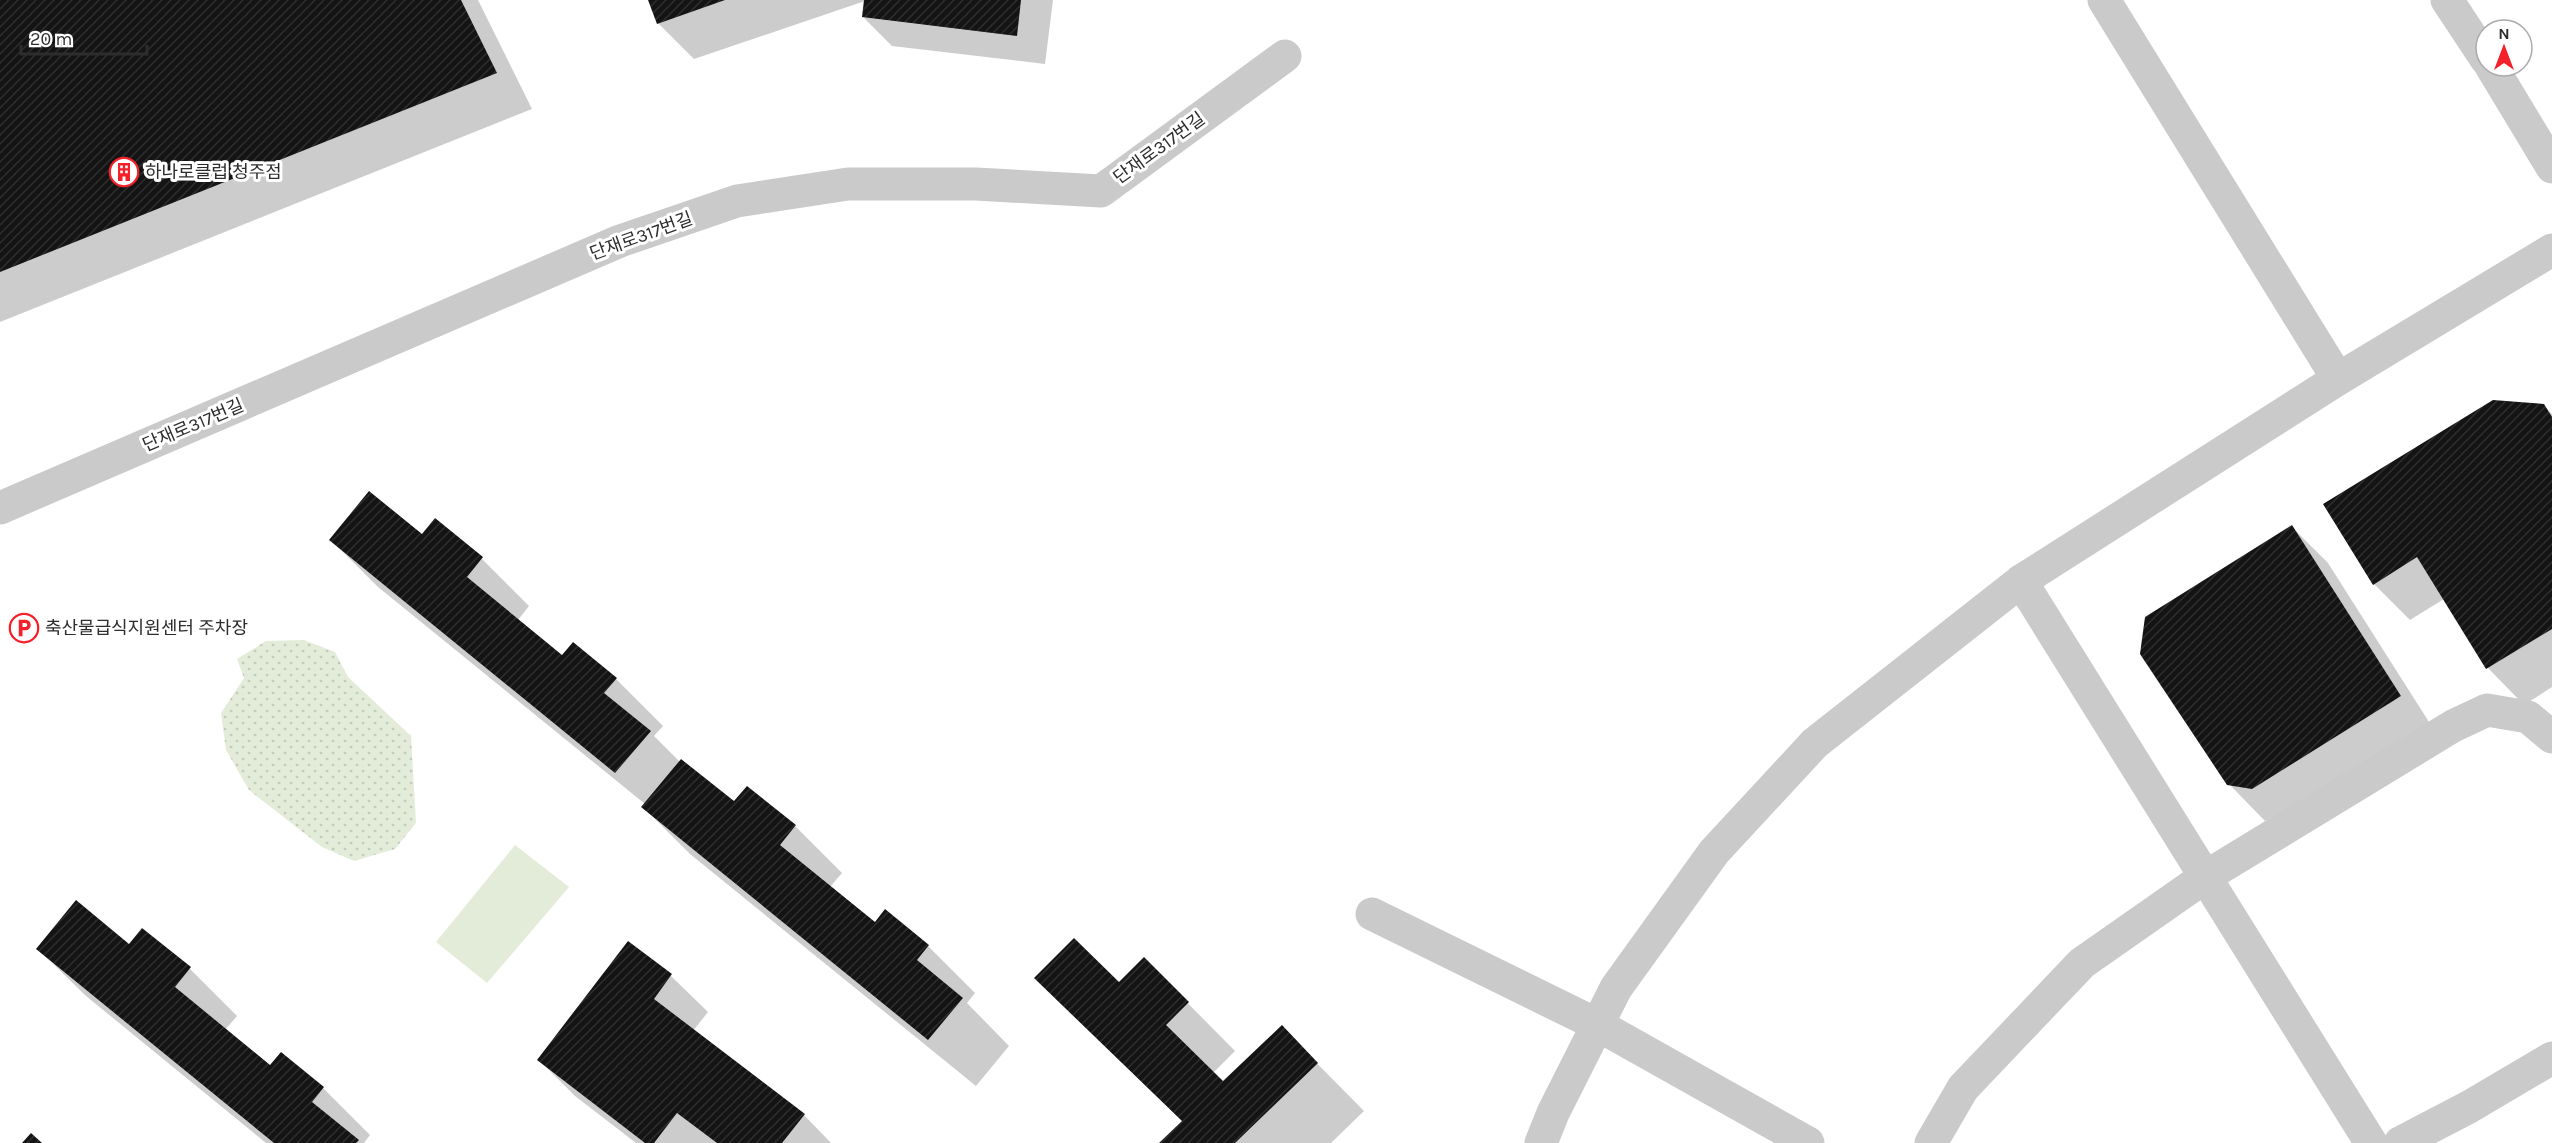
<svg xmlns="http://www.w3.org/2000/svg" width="2552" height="1143" viewBox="0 0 2552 1143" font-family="Karla,'Noto Sans KR',sans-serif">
<defs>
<pattern id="park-dots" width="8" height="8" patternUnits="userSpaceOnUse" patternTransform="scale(1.5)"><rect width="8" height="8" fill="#e3ecd9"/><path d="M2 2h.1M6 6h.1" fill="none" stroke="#c3cbbb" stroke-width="1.8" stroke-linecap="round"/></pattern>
<pattern id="building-hatch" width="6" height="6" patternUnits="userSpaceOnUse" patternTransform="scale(1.5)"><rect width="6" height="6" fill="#141414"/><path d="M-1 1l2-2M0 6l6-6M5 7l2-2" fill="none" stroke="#2e2e2e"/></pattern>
</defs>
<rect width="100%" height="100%" fill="#fff"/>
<path fill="url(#park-dots)" d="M304,640L335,652L348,677L411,736L416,823L395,849L354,861L322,847L249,790L226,750L221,713L244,678L237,659L266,641Z"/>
<path fill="#e3ecd9" d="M515,845L569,887L487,983L436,942Z"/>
<g fill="#0003">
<path d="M0,0H478L532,109L0,322Z"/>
<path d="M650,0H1053L1045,64L892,46L863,17L865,1L694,59L658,23Z"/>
<path d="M2543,405L2552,414V687L2524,705L2488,668L2444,599L2410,620L2374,584Z"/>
<path d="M435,520L482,559L529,606L518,620L563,657L616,679L663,726L654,736L680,762L734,803L795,826L842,873L830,887L875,924L885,912L928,946L975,993L967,1003L1009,1046L976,1086L690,854L643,807L645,804L378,587L331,540L422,536Z"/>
<path d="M2292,527L2328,563L2436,733L2265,821L2229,784Z"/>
<path d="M629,943L671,976L708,1012L693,1031L804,1115L831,1143H636L575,1096L539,1060Z"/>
<path d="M130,946L190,969L237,1016L225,1030L270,1067L281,1054L323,1088L370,1135L364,1143H266L86,996L38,949Z"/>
<path d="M1144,959L1235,1051L1213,1073L1223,1083L1282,1028L1364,1111L1331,1143H1161L1183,1122L1119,984Z"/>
</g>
<g fill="url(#building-hatch)">
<path d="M0,0H461L497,73L0,272Z"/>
<path d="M648,0H725L657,24Z"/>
<path d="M864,0H1021L1017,36L862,17Z"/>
<path d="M2493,400L2544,404L2552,417V629L2486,669L2417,557L2373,585L2323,504Z"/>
<path d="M369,491L422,534L435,518L483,557L467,577L562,655L573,642L617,678L604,693L651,731L615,773L329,540Z"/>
<path d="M2292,525L2401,696L2252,789L2227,785L2140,654L2145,617Z"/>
<path d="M681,759L734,801L747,786L796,825L780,845L875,922L885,909L929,945L917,960L963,998L928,1040L641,807Z"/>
<path d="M76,900L129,944L142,928L191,967L175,987L270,1065L281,1052L324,1087L312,1102L359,1140L356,1143H274L36,949Z"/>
<path d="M1074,938L1119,982L1144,957L1189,1002L1166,1025L1223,1081L1282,1025L1318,1063L1235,1143H1159L1182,1121L1034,978Z"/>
<path d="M628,941L672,974L654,999L805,1114L782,1143H717L677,1113L654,1143H645L537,1060Z"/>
<path d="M31,1133L42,1143H22Z"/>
</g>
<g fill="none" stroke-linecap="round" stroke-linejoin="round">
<g stroke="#cacaca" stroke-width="33">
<path d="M2104,0L2338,379"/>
<path d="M2447,0L2486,59"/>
<path d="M2491,66L2552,167"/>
<path d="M0,508L620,241L737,201L848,184H976L1101,191L1285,56"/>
<path d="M2021,581L2371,1143"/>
<path d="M1372,914L1598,1025L1808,1143"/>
<path d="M1541,1143L1553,1113L1616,988L1714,852L1815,743L2021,581L2338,379L2552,250"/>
<path d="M1931,1143L1963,1088L2082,963L2205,877L2453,726L2487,710L2528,717L2552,737"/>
<path d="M2400,1143L2469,1107L2552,1058"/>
</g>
</g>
<defs>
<g id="building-ring" transform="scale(1.5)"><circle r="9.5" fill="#fff" stroke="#f32129" stroke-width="1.5"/><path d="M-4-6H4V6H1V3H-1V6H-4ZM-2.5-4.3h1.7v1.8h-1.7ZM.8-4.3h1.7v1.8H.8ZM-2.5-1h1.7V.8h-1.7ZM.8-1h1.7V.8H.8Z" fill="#f32129"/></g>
<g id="parking-ring" transform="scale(1.5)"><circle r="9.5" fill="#fff" stroke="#f32129" stroke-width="1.5"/><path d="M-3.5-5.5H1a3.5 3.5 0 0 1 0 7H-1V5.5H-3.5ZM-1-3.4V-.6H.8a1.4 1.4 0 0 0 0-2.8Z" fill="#f32129"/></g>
</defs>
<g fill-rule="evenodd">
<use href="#building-ring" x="124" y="172"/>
<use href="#parking-ring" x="24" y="628"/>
</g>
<g text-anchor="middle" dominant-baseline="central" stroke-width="6" stroke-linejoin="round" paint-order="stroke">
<g font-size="18" fill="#2d2d2d" stroke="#fff">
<text transform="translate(1159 148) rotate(-36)">단재로317번길</text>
<text transform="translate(641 236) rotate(-20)">단재로317번길</text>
<text transform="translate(193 425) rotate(-23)">단재로317번길</text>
</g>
<g font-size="18" fill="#2d2d2d" stroke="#fff" text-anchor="start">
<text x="145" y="172">하나로클럽 청주점</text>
<text x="45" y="628">축산물급식지원센터 주차장</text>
</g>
</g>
<g transform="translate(2504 48)"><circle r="28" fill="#ffffff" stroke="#ababab" stroke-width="1.5"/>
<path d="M0-4.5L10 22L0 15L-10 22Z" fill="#f32129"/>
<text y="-9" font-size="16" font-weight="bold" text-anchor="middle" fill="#2d2d2d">N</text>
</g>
<path d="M21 45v9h126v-9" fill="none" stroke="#2d2d2d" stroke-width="3"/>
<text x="30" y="45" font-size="18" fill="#2d2d2d" stroke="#ffffff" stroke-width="4.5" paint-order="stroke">20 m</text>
</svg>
